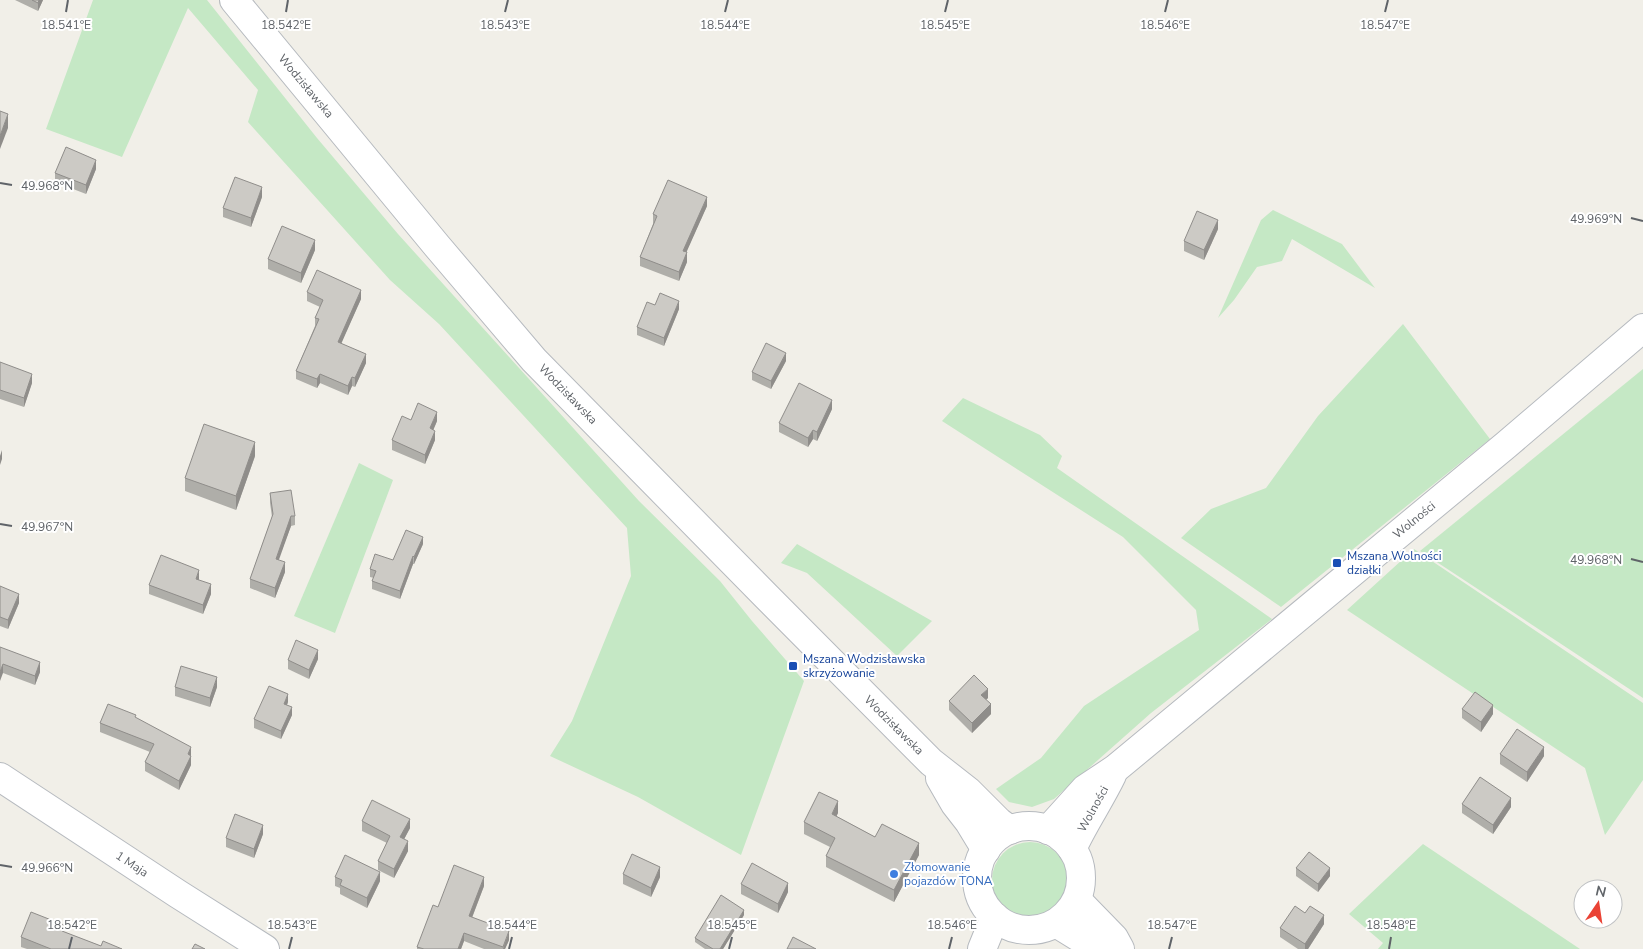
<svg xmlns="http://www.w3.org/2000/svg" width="1643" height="949" viewBox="0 0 1643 949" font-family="'Nunito Sans',sans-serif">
<rect width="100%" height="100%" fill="#f1efe8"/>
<g fill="#c5e8c5">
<path d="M93,0H207L317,138L398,234L639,501L720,581L752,621L804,681L741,855L638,797L550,756L572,721L631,576L627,528L439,324L390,280L248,122L258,90L188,8L122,157L46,129Z"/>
<path d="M1273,210L1342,244L1375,288L1292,239L1282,261L1257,267L1234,300L1218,318L1261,220Z"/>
<path d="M1403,324L1490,439L1281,607L1181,538L1211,509L1266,488L1318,416Z"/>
<path d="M1643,369V698L1420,551Z"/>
<path d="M963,398L1040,435L1062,456L1057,468L1272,619L1151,713L1054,799L1032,807L1009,802L996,789L1041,758L1084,706L1199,630L1196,610L1123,537L942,421Z"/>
<path d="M359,463L393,480L335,633L294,616Z"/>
<path d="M797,544L932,621L897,656L807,573L781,563Z"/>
<path d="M1414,549L1643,703V780L1605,835L1585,768L1347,610Z"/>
<circle cx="1030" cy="880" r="38"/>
<path d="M1423,844L1580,949H1378L1383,943L1349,914Z"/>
</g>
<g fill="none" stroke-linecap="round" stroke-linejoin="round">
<g stroke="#b6babf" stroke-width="30">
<g id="secondary">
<path d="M234,0L437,246L534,360L767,597L931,762L968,791L999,822L1010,830"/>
<path d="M0,777L178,894L265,949"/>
<path d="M940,778L955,804L969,822L986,850"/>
<circle cx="1029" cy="878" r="52"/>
<path d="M1048,830L1085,789L1115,769L1506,445L1643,328"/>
<path d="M1072,849C1084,823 1100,800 1112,775"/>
<path d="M1077,900L1114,938L1120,949"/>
<path d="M1056,923L1098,949"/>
<path d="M982,949L995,917"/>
</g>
</g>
<use href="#secondary" stroke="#fff" stroke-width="28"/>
</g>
<g fill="#afaea9">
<path d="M15,0H43L38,11Z"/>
<path d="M96,169L86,194L55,182V173Z"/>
<path d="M262,197L251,227L223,217V208Z"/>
<path d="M707,206L686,252L687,262L679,281L640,266V257L653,224V214Z"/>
<path d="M1218,229L1204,260L1184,251V241Z"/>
<path d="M315,250L301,283L268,269V259Z"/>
<path d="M307,292L361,299L341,343L366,363L355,387L352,386L348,395L320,383L317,388L296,379V371L315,326V318L320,307L307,301Z"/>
<path d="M655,305L679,309L664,346L637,335V327Z"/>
<path d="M786,361L771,389L752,380V372Z"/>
<path d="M0,362L32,383L24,407L0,399Z"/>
<path d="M832,409L817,441L813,439L808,447L779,432V423Z"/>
<path d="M411,420L437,421L433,430L435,440L425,464L392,450V440Z"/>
<path d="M255,456L236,510L185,491V478Z"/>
<path d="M270,493L295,516V525L291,526L278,560L285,572L275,598L250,588V579L272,517L270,503Z"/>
<path d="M423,544L414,564H413L400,599L372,589V581L374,578L370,577V569L393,560Z"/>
<path d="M199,579V580L211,594L203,614L149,594V585Z"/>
<path d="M0,586L19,603L8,629L0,626Z"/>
<path d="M0,647L40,672L35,685L3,673Z"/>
<path d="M318,659L309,679L288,669V660Z"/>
<path d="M175,687H217L210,707L175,696Z"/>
<path d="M988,698L986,700L991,714L972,733L949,710V701Z"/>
<path d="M288,702L287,705L292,715L281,739L254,728V719Z"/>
<path d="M1462,709L1493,714L1481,732L1462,718Z"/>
<path d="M136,718L191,755V765L179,790L145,771V762L150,752L100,732V723Z"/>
<path d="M1500,754L1544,756L1527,782L1500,764Z"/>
<path d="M1462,804L1511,807L1493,834L1462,813Z"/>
<path d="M838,813L836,816L875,837L919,855L894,902L826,867V856L830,847L804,834V822Z"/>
<path d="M362,821L410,828L404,839L408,851L394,878L378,870V861L387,843L362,831Z"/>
<path d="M263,834L254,858L226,847V838Z"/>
<path d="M1296,868L1330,876L1318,892L1296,876Z"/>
<path d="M623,874L660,877L651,897L623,884Z"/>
<path d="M335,877L380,881L367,908L340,894V888L335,886Z"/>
<path d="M741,884L788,892L778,913L741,894Z"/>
<path d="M484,886L472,918L509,940L505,949H484L464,941L461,949H417V947L438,907Z"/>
<path d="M1305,913L1324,924L1308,949H1298L1280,937V928Z"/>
<path d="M744,915L723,949H705L695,942V938Z"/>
<path d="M64,932L101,946L122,949H27L21,947V937Z"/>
</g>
<g fill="#8f8d8a">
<path d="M39,0H43L38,11V3Z"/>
<path d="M8,114V128L0,149V136Z"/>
<path d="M96,160V169L86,194V185Z"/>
<path d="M262,187V197L251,227V218Z"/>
<path d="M707,197V206L683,260V251Z"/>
<path d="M1218,220V229L1204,260V250Z"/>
<path d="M315,240V250L301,283V273Z"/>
<path d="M687,252V262L679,281V272Z"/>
<path d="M361,290V299L338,351V342Z"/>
<path d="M679,301V309L664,346V338Z"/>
<path d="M786,353V361L771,389V381Z"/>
<path d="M366,354V363L355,387V378Z"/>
<path d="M32,374V383L24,407V398Z"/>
<path d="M320,374V383L317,388V379Z"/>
<path d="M352,377V386L348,395V386Z"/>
<path d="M832,400V409L817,441V432Z"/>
<path d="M437,412V421L430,438V428Z"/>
<path d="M813,430V439L808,447V438Z"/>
<path d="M435,431V440L425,464V455Z"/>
<path d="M255,442V456L236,510V496Z"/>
<path d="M2,450V459L0,465V456Z"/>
<path d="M291,516V526L276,568V559Z"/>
<path d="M423,537V544L414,564V557Z"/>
<path d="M413,556V564L400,599V591Z"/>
<path d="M285,562V572L275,598V588Z"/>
<path d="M199,570V579L196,588V579Z"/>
<path d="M211,584V594L203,614V605Z"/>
<path d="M19,594V603L8,629V620Z"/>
<path d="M318,650V659L309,679V670Z"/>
<path d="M40,662V672L35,685V676Z"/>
<path d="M3,664V673L0,681V672Z"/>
<path d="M217,677V687L210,707V698Z"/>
<path d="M988,689V698L981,704V695Z"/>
<path d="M288,694V702L284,712V704Z"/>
<path d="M991,704V714L972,733V723Z"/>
<path d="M1493,705V714L1481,732V722Z"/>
<path d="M292,707V715L281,739V731Z"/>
<path d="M191,747V765L179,790V781L188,754Z"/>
<path d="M1544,747V756L1527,782V772Z"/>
<path d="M1511,798V807L1493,834V825Z"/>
<path d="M838,801V813L832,826V814Z"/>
<path d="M410,819V828L400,847V837Z"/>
<path d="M263,825V834L254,858V849Z"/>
<path d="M408,841V851L394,878V869Z"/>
<path d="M919,843V855L894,902V890Z"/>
<path d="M660,867V877L651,897V888Z"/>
<path d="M1330,868V876L1318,892V884Z"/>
<path d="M380,872V881L367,908V898Z"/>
<path d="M484,877V886L469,925V916Z"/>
<path d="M788,883V892L778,913V904Z"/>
<path d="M744,910V915L723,949H720Z"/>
<path d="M1324,915V924L1308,949H1305V944Z"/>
<path d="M509,931V940L505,949H503Z"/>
<path d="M464,933V941L461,949H458Z"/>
</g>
<g fill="#cccac5" stroke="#8f8d8a">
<path d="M32,0H39L38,3Z"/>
<path d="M0,111L8,114L0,136Z"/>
<path d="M66,147L96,160L86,185L55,173Z"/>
<path d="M235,177L262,187L251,218L223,208Z"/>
<path d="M668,180L707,197L683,251L687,252L679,272L640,257L657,216L653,214Z"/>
<path d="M1197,211L1218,220L1204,250L1184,241Z"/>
<path d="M282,226L315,240L301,273L268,259Z"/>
<path d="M317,270L361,290L338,342L366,354L355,378L352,377L348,386L320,374L317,379L296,371L319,319L315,318L323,300L307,292Z"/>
<path d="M660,293L679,301L664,338L637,327L647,302L655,305Z"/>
<path d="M766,343L786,353L771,381L752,372Z"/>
<path d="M0,362L32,374L24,398L0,390Z"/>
<path d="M799,383L832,400L817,432L813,430L808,438L779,423Z"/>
<path d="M418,403L437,412L430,428L435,431L425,455L392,440L402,416L411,420Z"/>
<path d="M204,424L255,442L236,496L185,478Z"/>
<path d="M291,490L295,516H291L276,559L285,562L275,588L250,579L273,514L270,493Z"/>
<path d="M406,530L423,537L414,557L413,556L400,591L372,581L376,571L370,569L375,554L393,560Z"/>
<path d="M161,555L199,570L196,579L211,584L203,605L149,585Z"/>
<path d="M0,586L19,594L8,620L0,617Z"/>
<path d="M296,640L318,650L309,670L288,660Z"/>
<path d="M0,647L40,662L35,676L3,664L0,672Z"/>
<path d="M181,666L217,677L210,698L175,687Z"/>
<path d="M974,675L988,689L981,695L991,704L972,723L949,701Z"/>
<path d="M269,686L288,694L284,704L292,707L281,731L254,719Z"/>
<path d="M1475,692L1493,705L1481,722L1462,709Z"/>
<path d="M108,704L136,715L135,717L191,747L188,754L191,756L179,781L145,762L154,744L100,723Z"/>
<path d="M1517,729L1544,747L1527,772L1500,754Z"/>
<path d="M1480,777L1511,798L1493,825L1462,804Z"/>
<path d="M819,792L838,801L832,814L875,837L882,824L919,843L894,890L826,856L835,838L804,822Z"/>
<path d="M372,800L410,819L400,837L408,841L394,869L378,861L390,836L362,821Z"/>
<path d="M235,814L263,825L254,849L226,838Z"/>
<path d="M1309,852L1330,868L1318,884L1296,868Z"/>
<path d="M632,854L660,867L651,888L623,874Z"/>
<path d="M345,855L380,872L367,898L340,885L342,880L335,877Z"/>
<path d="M752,863L788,883L778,904L741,884Z"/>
<path d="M454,865L484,877L469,916L509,931L503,947L464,933L458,949H424L417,947L433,905L438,907Z"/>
<path d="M721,895L744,910L720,949H713L695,938Z"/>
<path d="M1295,906L1305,913L1310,906L1324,915L1305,944L1280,928Z"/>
<path d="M31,912L64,925L62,931L101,946L103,941L122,949H51L21,937Z"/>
<path d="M793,937L816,949H787Z"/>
<path d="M195,944L205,949H192Z"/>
</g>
<path fill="none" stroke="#5f6368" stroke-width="2" d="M66,12L68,0M286,12L288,0M505,12L508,0M725,12L728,0M945,12L948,0M1165,12L1168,0M1385,12L1388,0M0,183L12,185M1631,218L1643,221M0,524L12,526M1631,559L1643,562M0,865L12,867M69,949L72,937M289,949L292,937M509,949L512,937M729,949L732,937M949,949L952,937M1169,949L1172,937M1389,949L1391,937"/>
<g fill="#1a4fb4" stroke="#fff" stroke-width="2">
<rect x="1332" y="558" width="10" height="10" rx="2.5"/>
<rect x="788" y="661" width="10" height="10" rx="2.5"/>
</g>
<circle fill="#3f7fe0" stroke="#fff" stroke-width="2" cx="894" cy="874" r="5"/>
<g text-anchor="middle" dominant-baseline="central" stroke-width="4" stroke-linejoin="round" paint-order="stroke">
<g font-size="12" fill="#5f6368" stroke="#fff">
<text transform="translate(306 86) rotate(50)">Wodzisławska</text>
<text transform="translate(568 394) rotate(46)">Wodzisławska</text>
<text transform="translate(1414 520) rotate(-39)">Wolności</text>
<text transform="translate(894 725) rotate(45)">Wodzisławska</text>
<text transform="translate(1093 809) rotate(-61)">Wolności</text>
<text transform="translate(132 864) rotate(33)">1 Maja</text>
</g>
<g font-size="12" fill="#164399" stroke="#fff" text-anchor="start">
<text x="1347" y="556">Mszana Wolności<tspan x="1347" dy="14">działki</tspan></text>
<text x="803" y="659">Mszana Wodzisławska<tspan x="803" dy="14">skrzyżowanie</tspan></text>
</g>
<g font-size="12" fill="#366cbe" stroke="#fff" text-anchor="start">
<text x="904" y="867">Złomowanie<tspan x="904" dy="14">pojazdów TONA</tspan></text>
</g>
</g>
<g font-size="12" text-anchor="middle" fill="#5f6368" stroke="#fff" stroke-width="4" stroke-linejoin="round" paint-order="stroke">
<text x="66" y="29">18.541°E</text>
<text x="286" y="29">18.542°E</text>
<text x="505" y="29">18.543°E</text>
<text x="725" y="29">18.544°E</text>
<text x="945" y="29">18.545°E</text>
<text x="1165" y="29">18.546°E</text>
<text x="1385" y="29">18.547°E</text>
<text x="47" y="190">49.968°N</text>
<text x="1596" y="223">49.969°N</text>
<text x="47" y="531">49.967°N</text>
<text x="1596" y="564">49.968°N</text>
<text x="47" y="872">49.966°N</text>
<text x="72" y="929">18.542°E</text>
<text x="292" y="929">18.543°E</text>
<text x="512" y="929">18.544°E</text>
<text x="732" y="929">18.545°E</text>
<text x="952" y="929">18.546°E</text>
<text x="1172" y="929">18.547°E</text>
<text x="1391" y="929">18.548°E</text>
</g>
<g transform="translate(1598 904) rotate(13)"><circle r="24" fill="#ffffff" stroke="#bfc1c3"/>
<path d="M0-4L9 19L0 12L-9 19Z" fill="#ea4335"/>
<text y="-8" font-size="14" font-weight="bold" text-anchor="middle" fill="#5f6368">N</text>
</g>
</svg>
